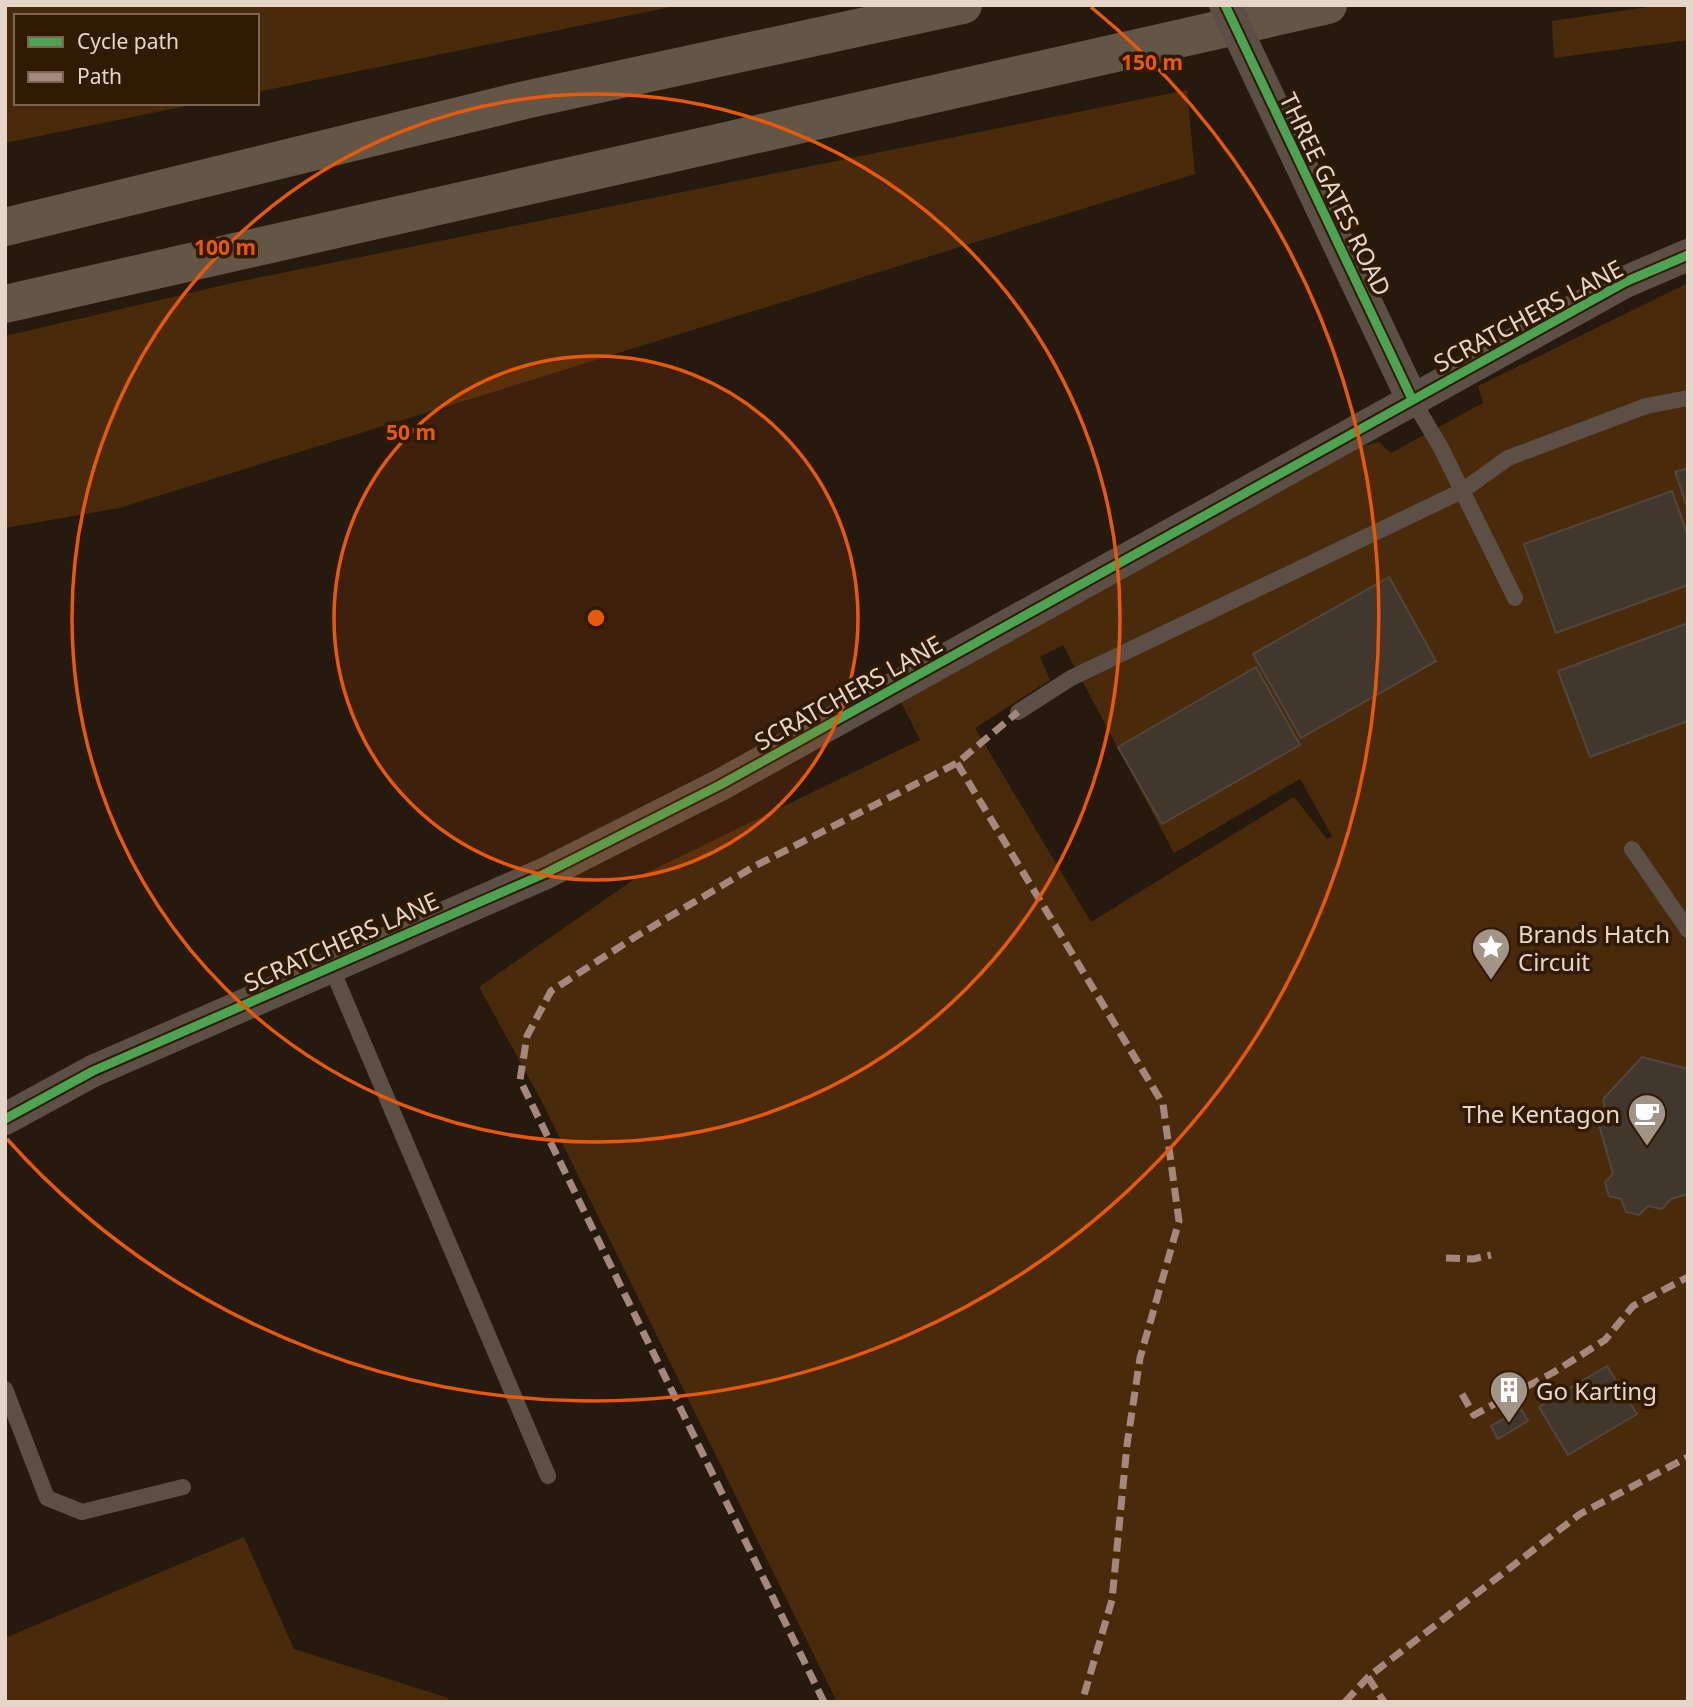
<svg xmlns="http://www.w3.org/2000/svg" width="1693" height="1707" viewBox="0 0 1693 1707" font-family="'Noto Sans',sans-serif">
<rect width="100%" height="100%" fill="#261a0e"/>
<g fill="#492b0c" fill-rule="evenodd">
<path d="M5,5H680L257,92V16H16V103H201L5,143Z"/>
<path d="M1661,5H1688V40L1554,58L1552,21Z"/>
<path d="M1187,90L1195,174L119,508L5,528V336L237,282Z"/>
<path d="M1688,283V1702H837L541,1100L479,987L636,878L920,740L898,696L1350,450L1379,442L1391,453L1483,403L1478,386ZM1063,645L1174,853L1300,779L1332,836L1327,839L1294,797L1091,922L975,728L1050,680L1040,657Z"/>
<path d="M244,1537L294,1649L448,1698L449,1702H5V1638Z"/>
</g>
<g fill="#41372c" stroke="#52473d" stroke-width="2">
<path d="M1688,468V510L1675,472Z"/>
<path d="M1672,491L1688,536V585L1556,633L1524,544Z"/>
<path d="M1389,577L1436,661L1301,738L1253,654Z"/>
<path d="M1688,623V721L1590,757L1558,671Z"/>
<path d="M1256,667L1300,745L1162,824L1118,747Z"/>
<path d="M1642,1057L1688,1069V1194L1671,1199L1662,1209L1648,1206L1639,1215L1626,1212L1621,1199L1609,1196L1605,1182L1613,1174L1598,1121L1607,1118L1603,1099Z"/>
<path d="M1607,1366L1637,1414L1568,1455L1539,1407Z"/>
<path d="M1521,1409L1528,1421L1498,1439L1491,1426Z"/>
</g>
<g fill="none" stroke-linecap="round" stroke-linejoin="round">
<g stroke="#5c5046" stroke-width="16">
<path d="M1412,399L1440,446L1515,598"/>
<path d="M1018,712L1071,678L1462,491L1508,458L1646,406L1688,398"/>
<path d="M1632,849L1688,930"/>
<path d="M331,967L548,1476"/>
<path d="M5,1389L47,1498L82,1512L183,1487"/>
</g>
<g stroke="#5c5046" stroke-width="32">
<path d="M1300,163L1412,399"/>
<path d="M5,1119L93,1071L546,873L720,785L1625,282L1688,255"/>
</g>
<g stroke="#645646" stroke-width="38">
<path d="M5,227L525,100L963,5"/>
<path d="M5,304L1328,5"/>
</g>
<path stroke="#5c5046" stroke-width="32" d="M1225,5L1300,163"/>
<g stroke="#a5887d" stroke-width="7" stroke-dasharray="14 7" stroke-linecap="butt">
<path d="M957,763L1163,1104L1179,1221L1140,1358L1127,1445L1112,1600L1082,1702"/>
<path d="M1446,1258L1473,1259L1491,1255"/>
<path d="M1462,1394L1474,1415L1554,1372L1605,1340L1633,1306L1688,1277"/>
<path d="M1368,1677L1384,1702"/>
<path d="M824,1702L520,1080L527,1036L551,991L635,937L755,866L957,763L1018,712"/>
<path d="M1345,1702L1368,1677L1580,1514L1688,1457"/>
</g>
<g stroke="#311a04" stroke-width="13">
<g id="cycleway">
<path d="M1225,5L1412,399"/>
<path d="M5,1119L93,1071L546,873L720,785L1625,282L1688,255"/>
</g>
</g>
<use href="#cycleway" stroke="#4ca352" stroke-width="9"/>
</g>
<circle cx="596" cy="618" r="262" fill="#e8590c" fill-opacity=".12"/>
<g fill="none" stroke="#e8590c" stroke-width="3.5">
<circle cx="596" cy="618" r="262"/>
<circle cx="596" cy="618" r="524"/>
<path d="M1091 7A786 786 0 1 1 7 1139"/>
</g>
<defs>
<g id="sight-pin" transform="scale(2.0125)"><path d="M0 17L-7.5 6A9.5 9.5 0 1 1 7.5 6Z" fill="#a39488" stroke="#311a04"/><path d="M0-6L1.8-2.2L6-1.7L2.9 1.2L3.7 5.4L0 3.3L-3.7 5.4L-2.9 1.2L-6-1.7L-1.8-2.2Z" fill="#fff"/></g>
<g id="cafe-pin" transform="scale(2.0125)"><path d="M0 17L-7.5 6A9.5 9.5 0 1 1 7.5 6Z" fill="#a39488" stroke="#311a04"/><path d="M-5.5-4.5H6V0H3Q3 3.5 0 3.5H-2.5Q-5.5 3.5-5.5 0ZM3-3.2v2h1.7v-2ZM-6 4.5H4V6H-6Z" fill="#fff"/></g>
<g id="building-pin" transform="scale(2.0125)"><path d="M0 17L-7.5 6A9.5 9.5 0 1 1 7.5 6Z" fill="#a39488" stroke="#311a04"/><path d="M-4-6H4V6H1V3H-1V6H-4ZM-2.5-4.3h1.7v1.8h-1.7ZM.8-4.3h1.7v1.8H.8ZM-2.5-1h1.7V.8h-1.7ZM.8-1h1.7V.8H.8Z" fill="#fff"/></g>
</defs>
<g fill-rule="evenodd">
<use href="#sight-pin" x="1491" y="947"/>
<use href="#cafe-pin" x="1647" y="1113"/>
<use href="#building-pin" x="1509" y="1390"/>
</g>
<g text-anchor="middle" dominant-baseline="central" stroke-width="7" stroke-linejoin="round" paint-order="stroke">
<g font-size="24" fill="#e6d6c9" stroke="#311a04">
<text transform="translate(1336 194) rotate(64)">THREE GATES ROAD</text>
<text transform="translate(1528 315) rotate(-28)">SCRATCHERS LANE</text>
<text transform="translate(848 692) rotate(-29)">SCRATCHERS LANE</text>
<text transform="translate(341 941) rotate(-24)">SCRATCHERS LANE</text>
</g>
<g font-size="24" fill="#e6d6c9" stroke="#311a04" text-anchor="start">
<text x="1518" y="933">Brands Hatch<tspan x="1518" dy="28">Circuit</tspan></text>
<text x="1620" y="1113" text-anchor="end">The Kentagon</text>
<text x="1536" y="1390">Go Karting</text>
</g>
</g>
<circle cx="596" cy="618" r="10" fill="#e8590c" stroke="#311a04" stroke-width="3.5"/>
<g font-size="21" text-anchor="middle" font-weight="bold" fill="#e8590c" stroke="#311a04" stroke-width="7" stroke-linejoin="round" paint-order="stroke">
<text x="1152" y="70">150 m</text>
<text x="225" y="255">100 m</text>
<text x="411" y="440">50 m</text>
</g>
<rect width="1693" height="1707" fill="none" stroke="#e6d6c9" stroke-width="14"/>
<rect x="14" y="14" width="245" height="91" fill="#311a04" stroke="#796553" stroke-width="2"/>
<rect x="28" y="37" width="35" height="10" fill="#4ca352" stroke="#796553" stroke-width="2"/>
<text x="77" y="49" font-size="21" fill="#e6d6c9">Cycle path</text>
<rect x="28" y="72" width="35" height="10" fill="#a5887d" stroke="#796553" stroke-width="2"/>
<text x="77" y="84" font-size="21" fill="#e6d6c9">Path</text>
</svg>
